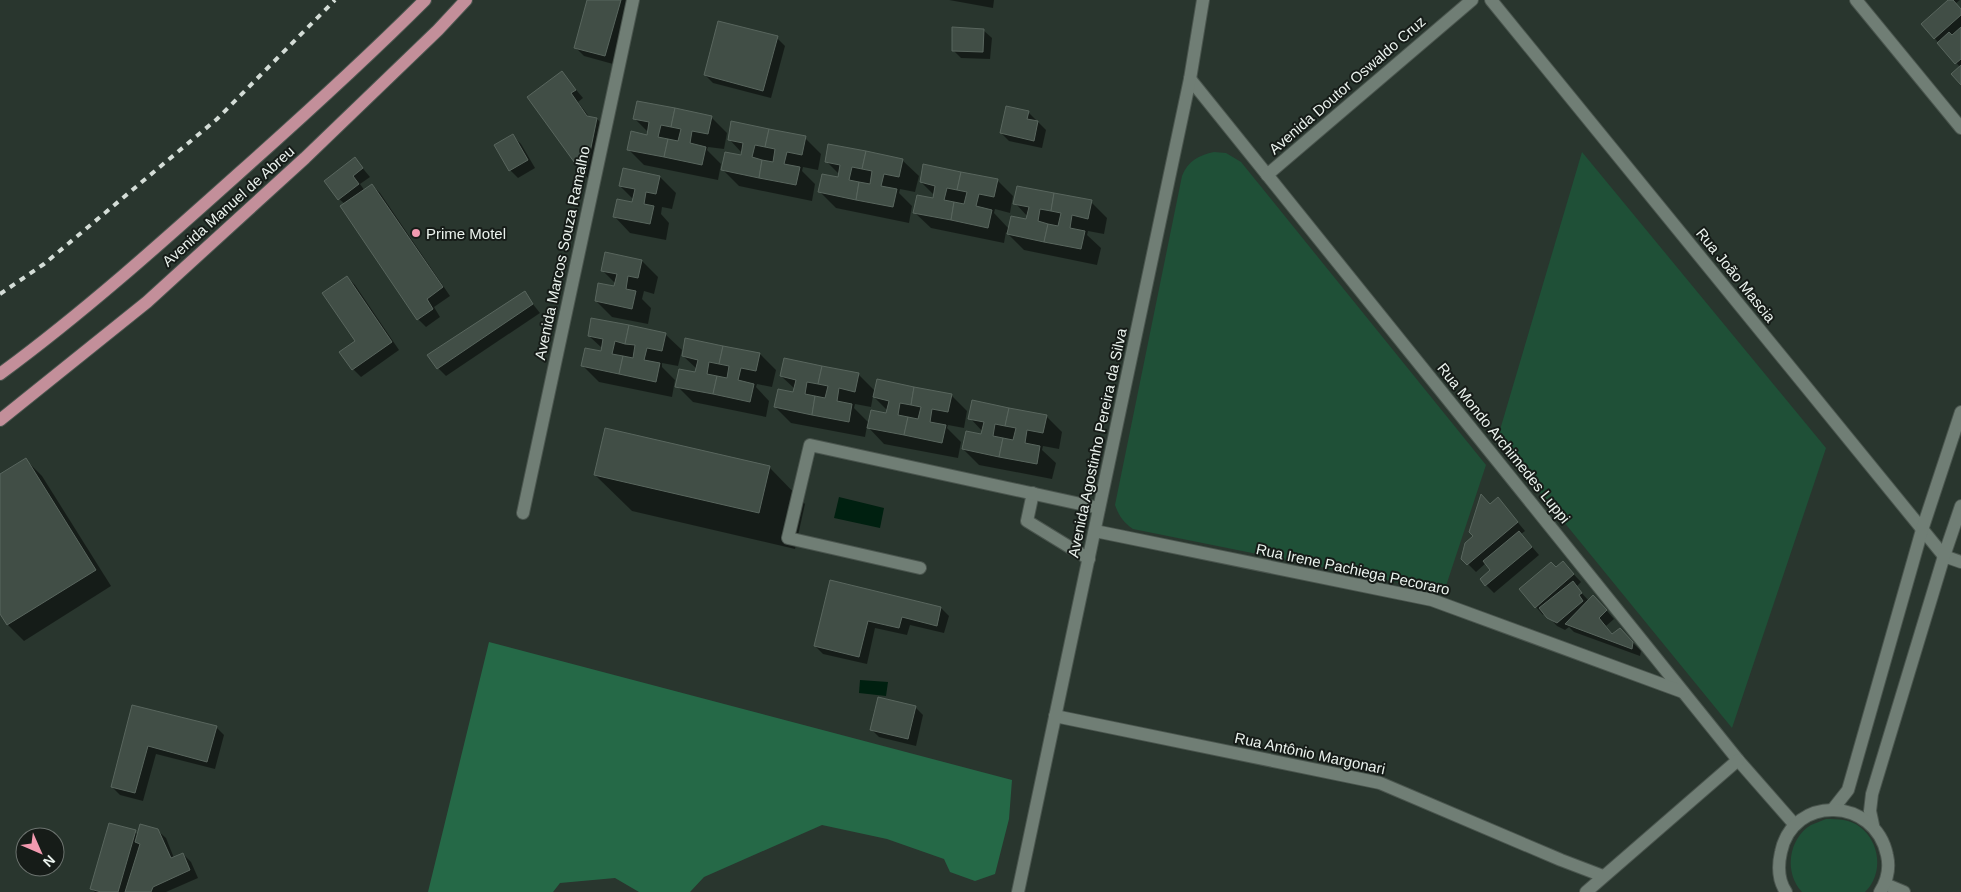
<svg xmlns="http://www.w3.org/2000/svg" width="1961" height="892" viewBox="0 0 1961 892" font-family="Helvetica,sans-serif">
<rect width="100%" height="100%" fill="#29362e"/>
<g fill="#1f5037">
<path d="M1214,152L1226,153L1241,162L1486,465L1443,595L1430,589L1133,529C1123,522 1119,516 1115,505L1182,176C1188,161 1199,155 1214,152Z"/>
<path d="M1582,152L1826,448L1732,728L1497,440Z"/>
<path d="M1826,819C1838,819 1850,819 1860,827C1880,842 1884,874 1865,892H1802C1784,873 1788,839 1811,825C1816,823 1821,821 1826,819Z"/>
</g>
<path fill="#256947" d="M489,642L1012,780L1009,819L995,874L975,881L950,872L944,859L887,839L822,825L704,877L690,892H639L615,878L560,883L553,892H428Z"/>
<g fill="#002010">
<path d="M839,497L884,508L880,528L834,518Z"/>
<path d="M860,680L888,682L886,696L859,693Z"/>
</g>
<g fill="#0007" fill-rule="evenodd">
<path d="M589,0H630L613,64L584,56L576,48Z"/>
<path d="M949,0H994L993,8Z"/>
<path d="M1950,0H1960L1955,4L1961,10V83L1960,67L1922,24Z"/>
<path d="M983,30L992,38L990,59L961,58L953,50Z"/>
<path d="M777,38L785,46L771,98L713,83L705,75Z"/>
<path d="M562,73L583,98L578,102L590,118L597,119L605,127L593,183L586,176L529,97Z"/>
<path d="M1028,112L1046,130L1042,148L1009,141L1001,133Z"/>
<path d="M711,117L727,133L724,149L708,147L707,150L721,164L718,180L644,165L628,149L648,136V132L635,119Z"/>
<path d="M513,136L521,144L535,168L518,178L510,170Z"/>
<path d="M805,138L821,154L818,170L803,167L802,171L815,184L812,201L739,186L723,170L742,157V153L729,139Z"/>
<path d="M355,159L370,177L360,184L365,191L372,185L380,193L450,296L434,307L440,317L426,327L418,319L345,204L339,199Z"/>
<path d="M902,160L919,176L915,192L900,189L899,193L912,206L909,223L836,208L820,192L839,179L840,175L826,161Z"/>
<path d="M660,177L676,193L672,209L662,207L661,214L669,223L666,240L630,233L614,216L633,203L634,200L620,186Z"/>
<path d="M997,180L1013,196L1010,213L995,209L994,213L1009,229L1027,221L1028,217L1015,203L1091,202L1107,218L1104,234L1088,231L1087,235L1101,248L1097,265L1024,250L1006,232L1004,243L931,228L914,212L934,199V195L921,182Z"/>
<path d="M642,261L658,277L654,294L644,291L642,299L651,308L648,324L612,317L596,301L615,287L616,284L602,270Z"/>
<path d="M347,277L355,285L399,350L361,377L353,369L356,341Z"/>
<path d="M524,293L540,313L446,376L438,368Z"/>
<path d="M665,334L682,350L678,366L662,363V367L675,380L672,397L599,382L583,366L602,353L603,349L589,336Z"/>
<path d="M686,340L760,354L776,370L772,387L757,384L756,387L769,401L766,417L693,402L677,386L696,373L697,369L683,356Z"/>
<path d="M858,374L876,392L951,395L967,411L964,428L948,425L947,428L961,442L958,458L884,444L867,426L865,437L791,423L775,407L794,393L795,389L781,376ZM873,396L888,411L887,414L869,423L854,408L855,404L871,407Z"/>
<path d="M1046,416L1062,432L1059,449L1043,446L1042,450L1056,463L1052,479L979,465L963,449L982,435L983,432L970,418Z"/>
<path d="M26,460L42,476L111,586L24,641L8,625L0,611V476Z"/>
<path d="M769,467L805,504L795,549L632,511L595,475Z"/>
<path d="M1490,505L1505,507L1525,531L1521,534L1539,555L1494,593L1486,585L1492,570L1486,563L1476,572L1468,564L1475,536Z"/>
<path d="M1563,563L1581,582L1576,587L1589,601L1601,604L1614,619L1606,626L1613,635L1620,630L1641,651L1640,656L1574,632L1569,627L1565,630L1557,626L1545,613L1543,615L1536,607L1556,569Z"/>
<path d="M831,581L941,608L949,616L944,633L910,625L907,635L875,628L867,664L823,654L815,646Z"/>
<path d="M133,706L216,727L224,735L215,769L156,754L143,801L120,795L112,787Z"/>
<path d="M915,707L923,715L916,746L879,737L871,729Z"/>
<path d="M157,830L166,838L174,858L183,854L191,862L198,878L166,892H95L92,889L135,832L138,835Z"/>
</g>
<g fill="#414e46" stroke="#59665e">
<path d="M587,0H621L605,56L574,48Z"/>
<path d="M1948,0H1953L1961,9V15L1934,39L1921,24Z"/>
<path d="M718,21L778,36L763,91L704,75Z"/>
<path d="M952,27L984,29L983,52L952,51Z"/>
<path d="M1961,27V59L1955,64L1937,43L1949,32L1952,35Z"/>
<path d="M1961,65V85L1951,74Z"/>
<path d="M562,71L576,90L571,93L587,116L597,118L585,177L527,97Z"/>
<path d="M637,101L675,108L671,127L661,125L658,137L668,139L664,157L627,150L631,131L647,135L649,122L633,119Z"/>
<path d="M1006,106L1029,111L1027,119L1038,121L1034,141L1000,133Z"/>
<path d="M675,108L712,116L708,134L692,131L690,143L706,147L702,165L664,157L668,139L678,141L681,129L671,127Z"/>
<path d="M731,121L769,129L765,147L755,145L752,157L762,160L759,178L721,170L725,152L741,155L743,143L728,140Z"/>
<path d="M769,129L806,136L802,155L787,152L784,164L800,167L796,185L759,178L762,160L773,162L775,149L765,147Z"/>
<path d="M513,134L528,160L509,171L494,145Z"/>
<path d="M828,144L866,151L862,169L852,167L849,180L859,182L856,200L818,192L822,174L838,177L840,165L825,162Z"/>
<path d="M866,151L903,159L899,177L884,174L881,186L897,189L893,207L856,200L859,182L870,184L872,171L862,169Z"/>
<path d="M355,157L363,168L353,176L359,184L338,200L324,181Z"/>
<path d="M923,164L961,172L957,190L947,188L944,200L954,202L951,220L913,213L917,195L933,198L935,186L920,182Z"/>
<path d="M623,168L660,176L656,194L646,192L644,204L654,206L650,224L613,217L617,199L632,202L635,189L619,186Z"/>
<path d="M961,172L998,179L994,197L979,194L976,206L992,210L988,228L951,220L954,202L964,204L967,192L957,190Z"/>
<path d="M372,184L443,287L427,299L433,309L417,320L340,206Z"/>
<path d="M1017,186L1054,193L1051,211L1040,209L1038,221L1048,224L1044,242L1007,234L1011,216L1026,219L1029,207L1013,204Z"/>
<path d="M1054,193L1092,200L1088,219L1072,215L1070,228L1085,231L1081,249L1044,242L1048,224L1058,226L1061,213L1051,211Z"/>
<path d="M605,252L642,260L638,278L628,276L626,289L636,291L632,309L595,301L598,283L614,286L617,274L601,271Z"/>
<path d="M347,276L392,342L352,370L339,352L355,341L322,293Z"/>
<path d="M525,291L533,304L437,369L427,355Z"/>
<path d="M591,318L629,325L625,344L615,341L612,354L623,356L619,374L581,366L585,348L601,351L603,339L588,336Z"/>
<path d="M629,325L666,333L662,351L647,348L644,360L660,363L656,382L619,374L623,356L633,358L635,345L625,344Z"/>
<path d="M685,338L723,346L719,364L709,362L707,374L717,376L713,394L675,387L679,369L695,372L698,360L682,356Z"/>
<path d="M723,346L760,353L756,371L741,368L738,380L754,384L750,402L713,394L717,376L727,378L729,366L719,364Z"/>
<path d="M784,358L822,366L818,384L807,382L805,394L815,396L812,415L774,407L778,389L793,392L796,380L780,376Z"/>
<path d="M822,366L859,373L855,392L839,388L837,401L852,404L849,422L812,415L815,396L825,398L828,386L818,384Z"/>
<path d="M877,379L914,387L911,405L900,403L898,415L908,417L904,435L867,428L871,410L886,413L889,401L873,397Z"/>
<path d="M914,387L952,394L948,412L932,409L930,422L946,425L942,443L904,435L908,417L918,419L921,407L911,405Z"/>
<path d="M972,400L1009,408L1005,426L995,424L993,436L1003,438L999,457L962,449L966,431L981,434L984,422L968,419Z"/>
<path d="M1009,408L1047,415L1043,433L1027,430L1025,443L1040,446L1037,464L999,457L1003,438L1013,440L1016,428L1005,426Z"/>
<path d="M605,428L770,466L759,513L594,475Z"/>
<path d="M26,458L96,570L7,625L0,614V474Z"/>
<path d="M1481,494L1490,504L1498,497L1518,522L1467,565L1461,559L1465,543L1473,536L1469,532Z"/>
<path d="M1519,531L1532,547L1485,586L1480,579L1490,570L1483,561Z"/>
<path d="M1563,561L1574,574L1535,608L1519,589L1551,562L1556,567Z"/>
<path d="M830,580L941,607L937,626L902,617L899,628L868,621L859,657L814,646Z"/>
<path d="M1573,581L1582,593L1579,595L1583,601L1557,623L1547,618L1539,608Z"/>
<path d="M1593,595L1607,610L1599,618L1612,634L1620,628L1633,642L1632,649L1565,624Z"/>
<path d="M878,697L916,706L908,739L870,730Z"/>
<path d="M132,705L217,726L207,762L148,746L135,793L111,787Z"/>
<path d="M109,823L136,830L118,892H101L90,889Z"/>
<path d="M140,824L158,829L171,858L183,853L190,870L153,887L151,892H125L140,844L135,842Z"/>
</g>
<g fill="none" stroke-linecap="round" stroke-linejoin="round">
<g stroke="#4a554e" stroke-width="14">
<g id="minor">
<path d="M1491,0L1944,556L1961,562"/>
<path d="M1856,0L1961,128"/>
<path d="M1190,79L1738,760L1795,825"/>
<path d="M1267,175L1472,0"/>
<path d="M1033,493L1027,521L1089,559"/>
<path d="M523,513L633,0"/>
<path d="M1095,531L1432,600L1683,692"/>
<path d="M920,568L788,538L810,445L1099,508"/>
<path d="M1055,716L1380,783L1561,860L1603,876"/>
<path d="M1833,809L1848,790L1922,530L1961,412"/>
<path d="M1873,825L1870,811L1872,794L1944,556L1961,506"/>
<path d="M1885,884L1904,892"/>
<path d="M1018,892L1190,79L1203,0"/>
<path d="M1586,892L1738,760"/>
<path d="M1786,892C1778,880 1778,865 1781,852C1793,794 1875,797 1887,855C1890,868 1887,881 1880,892"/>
</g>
</g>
<g stroke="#4a554e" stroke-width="14">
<g id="major">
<path d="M0,374C83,313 160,244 237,175C301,118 364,61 425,0"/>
<path d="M0,420L147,302L305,158L438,30L466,0"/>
</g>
</g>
<use href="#minor" stroke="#707e75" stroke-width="12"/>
<use href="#major" stroke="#c38f9a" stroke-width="12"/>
<path stroke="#d4ddd7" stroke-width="4" stroke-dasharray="6 6" stroke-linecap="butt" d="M0,294L44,264L217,119L335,0"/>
</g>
<circle fill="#f29ab0" stroke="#161c18" stroke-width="2" cx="416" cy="233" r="5"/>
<g text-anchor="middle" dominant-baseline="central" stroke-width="4" stroke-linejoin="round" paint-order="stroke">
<g font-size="15" fill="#ebf3ee" stroke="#161c18">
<text transform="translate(1347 85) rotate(-41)">Avenida Doutor Oswaldo Cruz</text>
<text transform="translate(228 206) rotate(-42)">Avenida Manuel de Abreu</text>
<text transform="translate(562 253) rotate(-78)">Avenida Marcos Souza Ramalho</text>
<text transform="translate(1736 275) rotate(51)">Rua João Mascia</text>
<text transform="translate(1097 443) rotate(-78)">Avenida Agostinho Pereira da Silva</text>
<text transform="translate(1504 443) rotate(51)">Rua Mondo Archimedes Luppi</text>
<text transform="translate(1353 569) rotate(12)">Rua Irene Pachiega Pecoraro</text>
<text transform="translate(1310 753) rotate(12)">Rua Antônio Margonari</text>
</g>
<g font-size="15" fill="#ebf3ee" stroke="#161c18" text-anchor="start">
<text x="426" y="233">Prime Motel</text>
</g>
</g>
<g transform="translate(40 852) rotate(135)"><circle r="24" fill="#161c18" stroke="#6b726e"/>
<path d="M0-4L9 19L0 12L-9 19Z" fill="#f29ab0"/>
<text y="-8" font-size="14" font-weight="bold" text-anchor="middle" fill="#ebf3ee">N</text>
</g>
</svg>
